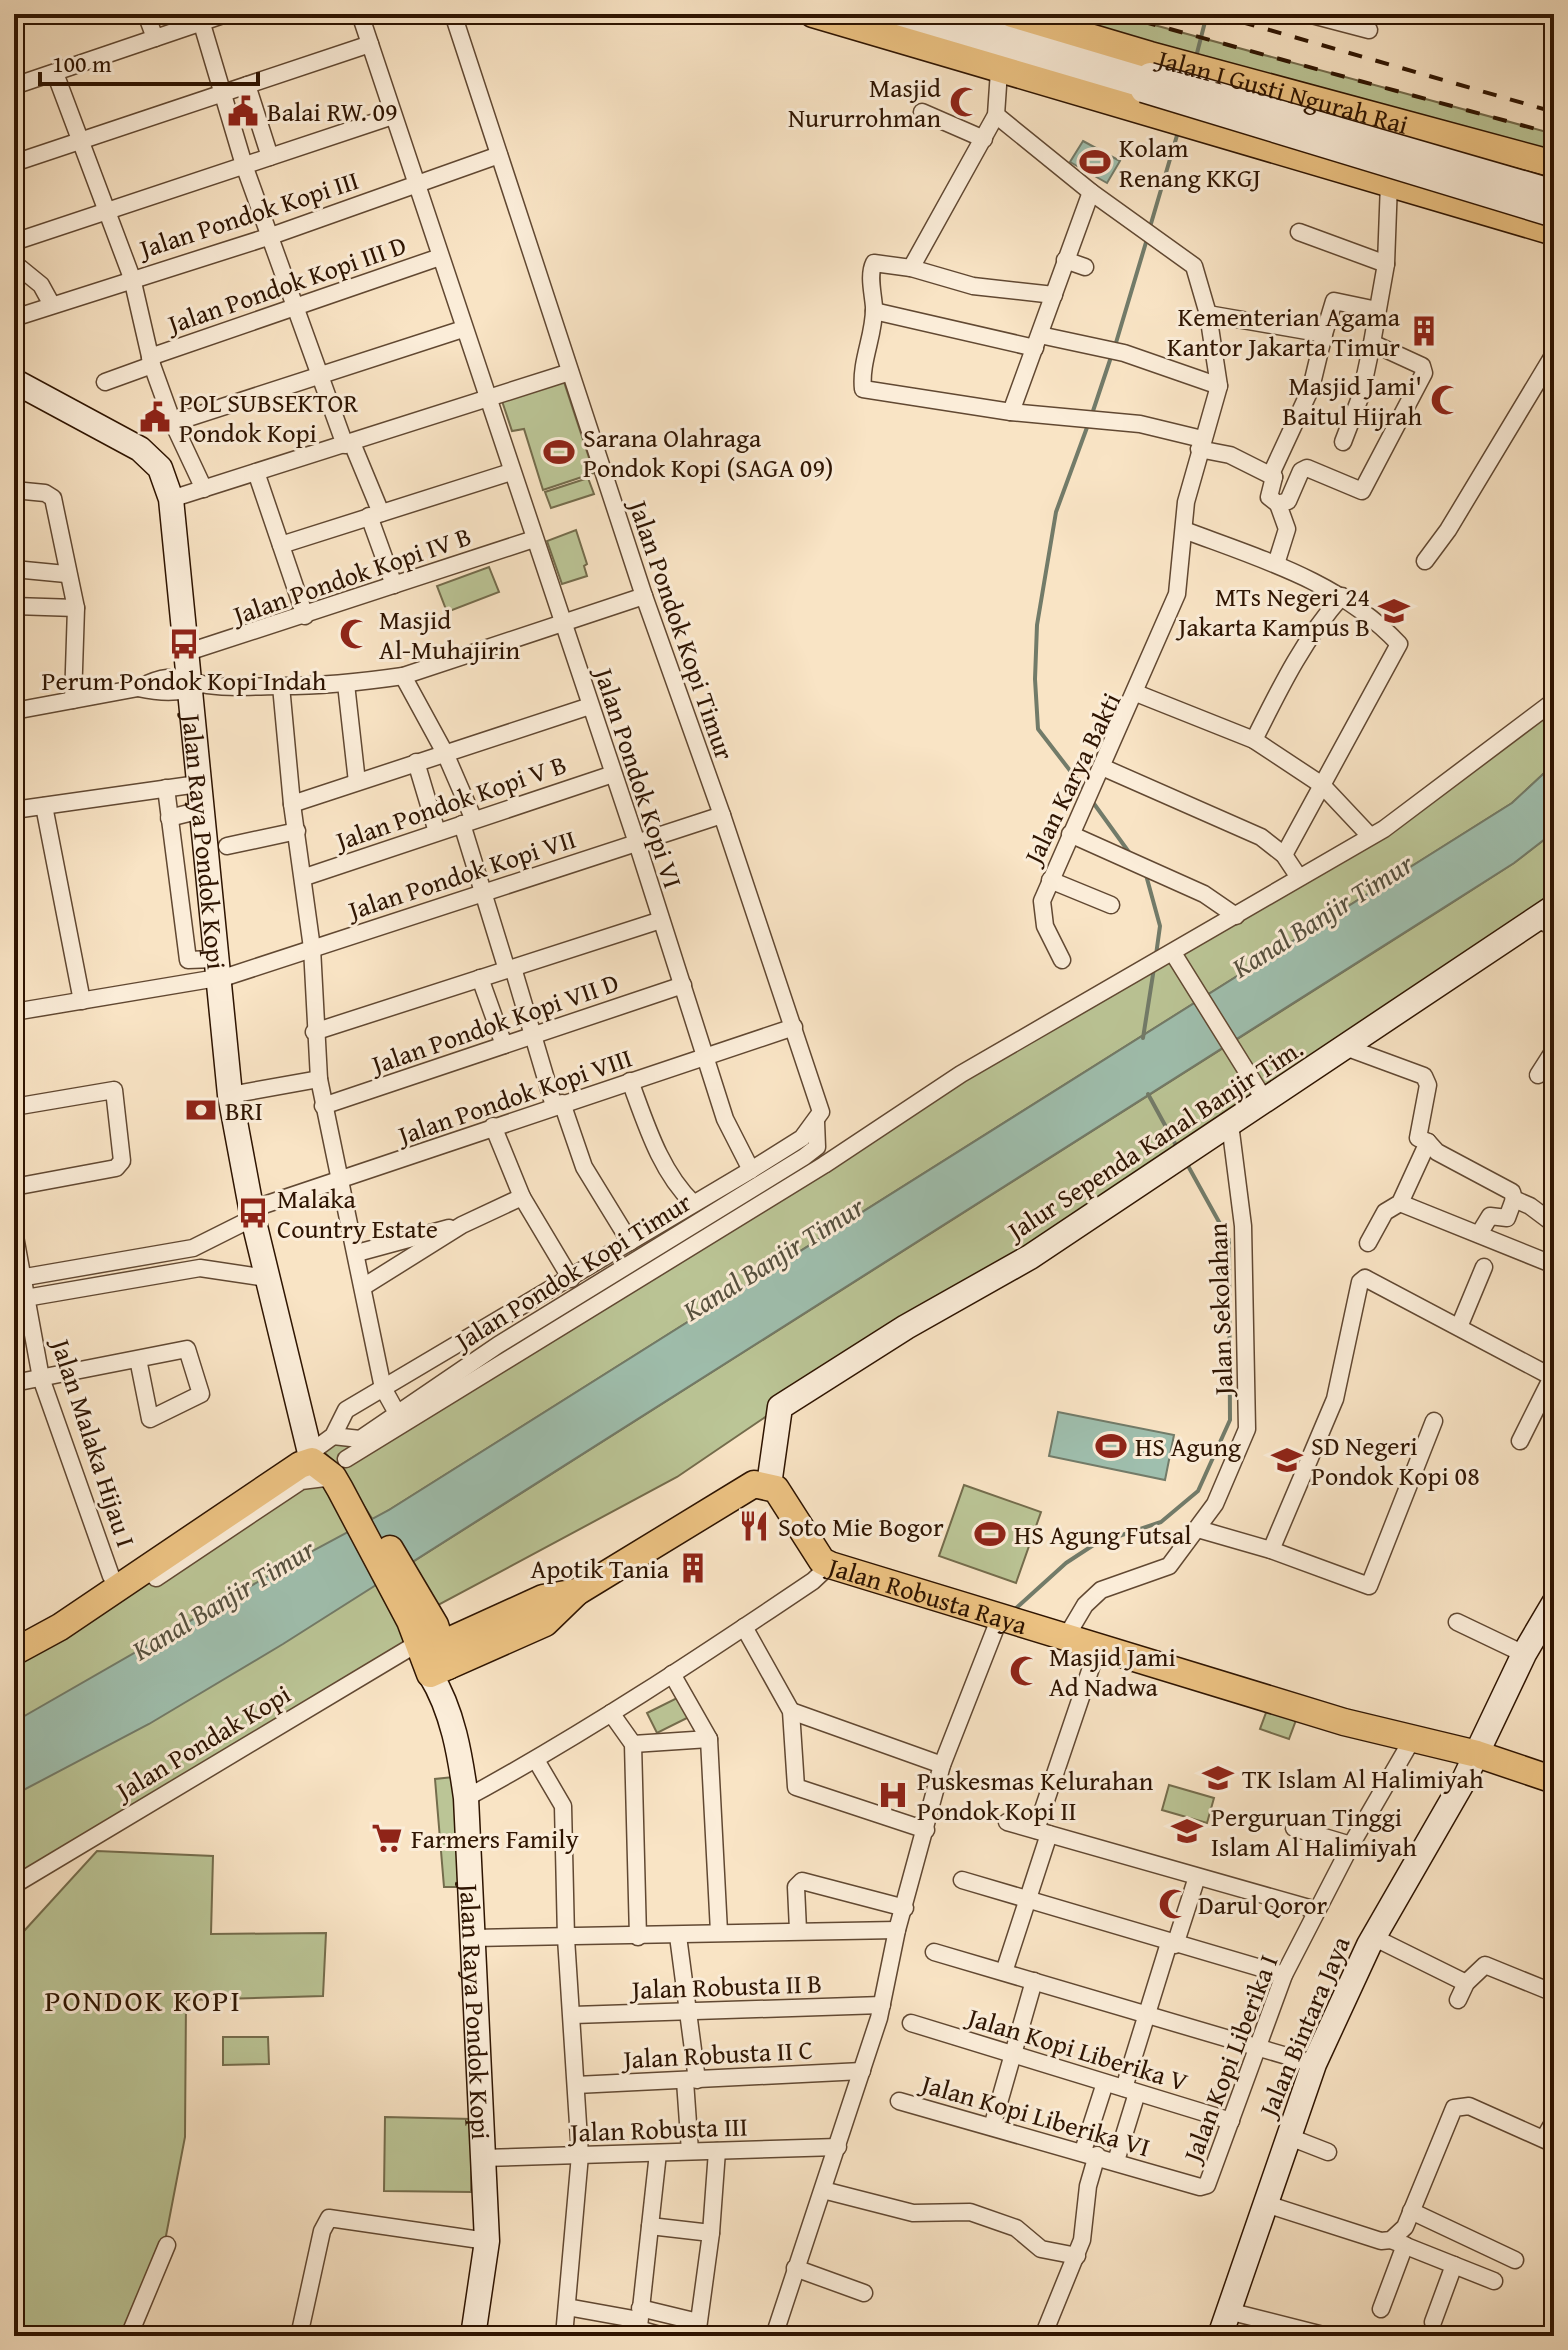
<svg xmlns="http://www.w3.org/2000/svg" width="1568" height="2350" viewBox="0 0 1568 2350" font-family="'Gentium Book Plus',serif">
<rect width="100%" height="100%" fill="#f9e4c5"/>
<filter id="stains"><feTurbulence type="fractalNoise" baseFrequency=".0025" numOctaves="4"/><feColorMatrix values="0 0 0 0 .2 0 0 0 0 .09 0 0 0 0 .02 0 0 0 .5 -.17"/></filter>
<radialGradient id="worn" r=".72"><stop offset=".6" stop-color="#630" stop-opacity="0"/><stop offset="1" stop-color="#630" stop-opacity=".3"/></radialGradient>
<g fill="#bbc596" stroke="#746c4c" stroke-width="2">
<path d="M1012,14H1114L1554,134V164Z"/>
<path d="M564,382L594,473L543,490L524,429L512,431L502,401Z"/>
<path d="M588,478L594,494L551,508L545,492Z"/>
<path d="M576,530L587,564L584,566L587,576L562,584L547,541Z"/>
<path d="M489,567L499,592L447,612L437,586Z"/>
<path d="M1554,701V764L1512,803L389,1510L373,1520L337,1464L318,1447L360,1438L817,1147L824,1164L1382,830Z"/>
<path d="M1554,832V907L780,1407L677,1477L427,1611L400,1570L1444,908L1514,863Z"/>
<path d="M312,1461L418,1643L14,1885V1652Z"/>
<path d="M964,1485L1041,1512L1016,1583L939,1556Z"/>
<path d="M679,1697L689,1717L657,1733L647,1713Z"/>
<path d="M1267,1710L1296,1720L1289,1739L1260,1729Z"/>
<path d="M463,1776L470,1887H444L435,1779Z"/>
<path d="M1169,1785L1214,1798L1207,1823L1162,1810Z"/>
<path d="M97,1851L213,1856L211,1934L326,1933L323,1996L186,2000L185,2137L160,2267L128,2336H14V1942Z"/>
<path d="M223,2037H268L269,2064L223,2065Z"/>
<path d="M385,2117L472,2119L471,2192L384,2191Z"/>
</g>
<g fill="#9fbfae" stroke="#727b69" stroke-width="2">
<path d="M1083,141L1120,161L1107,183L1070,162Z"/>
<path d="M1554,764V832L1514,863L283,1644L149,1724L14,1795V1722L303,1556L389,1510L1512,803Z"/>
<path d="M1058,1412L1174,1435L1165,1480L1049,1456Z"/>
</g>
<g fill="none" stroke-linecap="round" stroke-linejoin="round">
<g stroke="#727b69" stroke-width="4">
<path d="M1196,57L1207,14"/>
<path d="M1150,227L1178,132"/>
<path d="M1115,346L1147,239"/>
<path d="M1092,414L1112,354"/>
<path d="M1085,790L1038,729L1035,679L1037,625L1056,512L1089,422"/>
<path d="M1092,801L1131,855"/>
<path d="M1146,875L1160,926L1156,955"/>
<path d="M1143,1038L1154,968"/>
<path d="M1148,1094L1178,1149"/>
<path d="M1014,1610L1066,1563L1095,1544L1161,1522L1198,1491L1230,1420L1229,1240L1187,1164"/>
</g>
<g stroke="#614832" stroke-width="19">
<g id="street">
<path d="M146,14L155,38"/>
<path d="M360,14L637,843L725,1119L751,1170"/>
<path d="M1308,14L1369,30"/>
<path d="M202,24L244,165L345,445"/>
<path d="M55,73L132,278L152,365L173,423L204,489"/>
<path d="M247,85L270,157"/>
<path d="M14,86L226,14"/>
<path d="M922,112L984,139"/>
<path d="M996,115L1091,192L1194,266L1208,314L1219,386L1186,502L1177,594L1042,901L1045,926L1062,960"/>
<path d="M14,163L370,44"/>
<path d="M1299,232L1386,264"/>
<path d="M14,242L393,116"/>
<path d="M1065,260L1085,267"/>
<path d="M14,263L41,285L52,305"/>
<path d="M911,268L996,115L999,71"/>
<path d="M1054,295L973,286L911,268L874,263C868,275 873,293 874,307C875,334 860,361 863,389L1011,412L1140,424L1202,439"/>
<path d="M874,311L1035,348"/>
<path d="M1208,314L1324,334L1334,301L1377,310"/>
<path d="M14,318L271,236L499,155"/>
<path d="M1040,335L1124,353L1219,386"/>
<path d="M150,357L440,257"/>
<path d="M105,382L152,365"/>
<path d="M1011,412L1091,192"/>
<path d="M173,423L463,329"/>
<path d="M1343,442L1361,395L1372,343"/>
<path d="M352,443L381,513"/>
<path d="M1199,449L1230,455L1274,477"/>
<path d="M256,472L305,616"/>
<path d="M14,490L45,493L53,498L76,608L73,700"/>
<path d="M171,499L570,372"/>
<path d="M1278,504L1269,497L1274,477L1272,472L1311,388L1324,334"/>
<path d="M369,516L394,585"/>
<path d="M1184,530C1261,559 1341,582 1399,644L1284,855"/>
<path d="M281,545L511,472"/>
<path d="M1425,561L1448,530L1554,354"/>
<path d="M1276,564L1287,529L1278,504L1288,501L1301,471L1307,468L1362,491L1424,373L1422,366L1372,343L1386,264L1389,183"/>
<path d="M14,569L66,574"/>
<path d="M14,606L76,608"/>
<path d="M185,653L534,539"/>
<path d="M403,676L445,753L474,820"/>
<path d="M346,684L357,782"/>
<path d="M281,686L292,804L312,948L319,1079L383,1388L398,1415"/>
<path d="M138,688C157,692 180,695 198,685"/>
<path d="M1136,693L1254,740L1322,785L1370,836"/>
<path d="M14,711L138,688C168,673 172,677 202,684C225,689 257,686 281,686C323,686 362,682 403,676L644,596"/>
<path d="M1254,740C1280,688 1303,640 1342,596"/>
<path d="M416,762L437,832"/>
<path d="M1102,767L1261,837L1284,855L1298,876"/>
<path d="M166,788L188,960L214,959"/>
<path d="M292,804L590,706"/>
<path d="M44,806L82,1001"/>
<path d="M14,810L198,784"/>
<path d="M169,818L201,810"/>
<path d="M462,824L507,970"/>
<path d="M1070,834L1204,894L1236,916"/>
<path d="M227,846L297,831"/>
<path d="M305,877L613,774"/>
<path d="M1050,880L1111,905"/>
<path d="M1538,920L1554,927"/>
<path d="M1173,953L1264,1099"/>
<path d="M513,968L554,1106"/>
<path d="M480,978L504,1045"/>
<path d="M14,1012L229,976L722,815"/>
<path d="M314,1032L661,920"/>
<path d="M1348,1048L1424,1076L1428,1085L1418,1138L1428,1142L1437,1152L1512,1192L1514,1199L1530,1206L1554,1224"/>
<path d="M1538,1075L1554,1050"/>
<path d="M630,1081C646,1124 660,1171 693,1203"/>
<path d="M230,1095L319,1079"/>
<path d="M562,1103L584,1167L630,1242"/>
<path d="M323,1106L683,985"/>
<path d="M14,1107L114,1090L122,1161L116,1168L14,1187"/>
<path d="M493,1126L522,1197L571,1279"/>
<path d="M1400,1203L1554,1265"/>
<path d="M252,1209L794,1027"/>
<path d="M14,1231L41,1378L111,1576"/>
<path d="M1479,1234L1490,1216L1507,1218L1514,1199"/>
<path d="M1368,1243L1385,1212L1400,1203L1428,1142"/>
<path d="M357,1253L449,1228"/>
<path d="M14,1279L193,1248L253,1218"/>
<path d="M363,1287L462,1225L522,1197"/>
<path d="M14,1300L200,1268L267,1278"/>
<path d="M1459,1327L1484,1267"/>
<path d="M14,1383L187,1349L201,1394L150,1419L138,1359"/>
<path d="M333,1436L360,1439L498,1345L804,1157L817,1147L816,1122"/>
<path d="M1520,1441L1552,1377"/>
<path d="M318,1447L333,1436L346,1410L751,1170L802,1138L821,1112L722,815L644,596L453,14"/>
<path d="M346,1459L824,1165L961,1074L1384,829L1554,701"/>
<path d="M1198,1529L1271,1550L1369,1586L1434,1421"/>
<path d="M1271,1550L1335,1399L1360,1282L1365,1278L1554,1378"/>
<path d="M156,1578L301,1481L333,1477"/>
<path d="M1457,1622L1524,1654"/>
<path d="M744,1627L791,1711L796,1787L926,1830"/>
<path d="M1066,1637L1085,1605L1101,1590L1169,1566L1215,1504L1247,1429L1243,1226L1230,1124"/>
<path d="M672,1674L709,1739L719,1932"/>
<path d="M791,1711L942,1765"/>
<path d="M611,1713L633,1744L638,1937"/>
<path d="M633,1744L709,1739"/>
<path d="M536,1760L563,1806L566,1938L580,2155L564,2336"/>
<path d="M466,1798C586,1733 700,1657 813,1581L830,1565"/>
<path d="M1007,1822L1316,1910"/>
<path d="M1294,1828L1351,1845"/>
<path d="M1036,1830L1098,1647"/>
<path d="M962,1880L1284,1975"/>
<path d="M14,1885L418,1643"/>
<path d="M798,1930L796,1887L802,1881L905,1908"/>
<path d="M678,1936L697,2080"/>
<path d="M1373,1937L1466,1983"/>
<path d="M474,1938L897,1930"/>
<path d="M1175,1945L1197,1877"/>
<path d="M934,1952L1314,2064"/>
<path d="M1004,1972L1049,1834"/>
<path d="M1458,2000L1466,1983L1485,1965L1554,1993"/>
<path d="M573,2015L882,2005"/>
<path d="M911,2023L1231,2121"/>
<path d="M685,2081L690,2151"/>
<path d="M576,2085L862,2071"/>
<path d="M1124,2088L1169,1943"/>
<path d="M899,2101L1200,2187L1207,2185L1284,1975L1351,1845L1413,1738"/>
<path d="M992,2127L1034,1981"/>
<path d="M1287,2136L1328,2152"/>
<path d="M1544,2138L1554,2121"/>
<path d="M1083,2151L1105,2083"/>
<path d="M482,2158L838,2147"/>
<path d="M1116,2161L1137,2093"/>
<path d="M823,2190L913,2213L970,2212L1016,2228L1041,2249L1077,2256"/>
<path d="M1263,2203L1381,2241L1391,2240L1405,2227L1454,2108L1469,2106L1554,2144"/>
<path d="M1411,2211L1515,2260"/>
<path d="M650,2226L711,2233"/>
<path d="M1391,2240L1494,2281"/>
<path d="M795,2268L864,2293"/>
<path d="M567,2307L639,2320"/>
<path d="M640,2308L698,2322"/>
<path d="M1381,2309L1405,2245"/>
<path d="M1228,2311L1327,2336"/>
<path d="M1433,2322L1454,2265"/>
<path d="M638,2329L663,2336"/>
<path d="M129,2336L167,2245"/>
<path d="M299,2336L322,2231L329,2218L487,2241"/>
<path d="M638,2336L658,2153"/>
<path d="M697,2336L711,2233L717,2151"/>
<path d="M774,2336L879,2018L897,1930L942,1765L1000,1617"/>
<path d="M1043,2336L1082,2240L1088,2186L1097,2155"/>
</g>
</g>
<g stroke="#2e1401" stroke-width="27">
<g id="secondary">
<path d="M869,14L1143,90"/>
<path d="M946,14L1150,75"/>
<path id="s1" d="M14,381L140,449L160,468L171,499L230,1095L253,1218L312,1461"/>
<path d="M769,1485L780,1407L906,1327L1030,1257L1554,907"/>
<path id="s2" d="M430,1674C453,1711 460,1755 466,1798L487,2241L473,2336"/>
<path d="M1220,2336L1314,2064L1369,1945L1464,1780L1524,1654L1554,1603"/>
</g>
</g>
<g stroke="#2e1401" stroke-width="29">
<g id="primary">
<path d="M813,14L1554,232"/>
<path id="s3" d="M1012,14L1150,55L1554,164"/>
<path d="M390,1549L435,1625L448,1666"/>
<path d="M427,1643H444L543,1598L577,1592"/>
<path id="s4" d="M14,1652L60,1627L300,1465L312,1461L333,1477L340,1489L410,1621L430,1674L545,1623L577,1592L754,1484L776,1489L822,1561L830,1565L1344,1722L1477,1754L1554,1780"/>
</g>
</g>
<use href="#street" stroke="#fbedd9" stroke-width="16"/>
<use href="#secondary" stroke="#fbedd9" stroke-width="24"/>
<use href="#primary" stroke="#ecc282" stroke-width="26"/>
<g stroke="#2e1401" stroke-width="4" stroke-dasharray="14 14" stroke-linecap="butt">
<path d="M1115,14L1554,134"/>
<path d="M1214,14L1554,112"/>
</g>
<g stroke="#2e1401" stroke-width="27" stroke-linecap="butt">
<g id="secondary-bridge">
<path d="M1150,75L1554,192"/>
<path d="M1143,90L1554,215"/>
</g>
</g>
<use href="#secondary-bridge" stroke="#fbedd9" stroke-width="24"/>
</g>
<defs>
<g id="mosque-bare" transform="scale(2.4)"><path d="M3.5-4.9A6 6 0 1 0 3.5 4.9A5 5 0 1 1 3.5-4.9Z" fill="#8f2418" stroke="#fbedd9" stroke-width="2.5" paint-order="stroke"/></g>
<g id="civic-bare" transform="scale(2.4)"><path d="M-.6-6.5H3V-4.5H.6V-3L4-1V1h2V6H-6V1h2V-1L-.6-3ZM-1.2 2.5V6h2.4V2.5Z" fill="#8f2418" stroke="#fbedd9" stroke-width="2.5" paint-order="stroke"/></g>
<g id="stadium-bare" transform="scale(2.4)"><path d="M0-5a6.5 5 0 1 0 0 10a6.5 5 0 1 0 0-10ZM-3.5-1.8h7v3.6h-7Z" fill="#8f2418" stroke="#fbedd9" stroke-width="2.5" paint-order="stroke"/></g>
<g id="building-bare" transform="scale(2.4)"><path d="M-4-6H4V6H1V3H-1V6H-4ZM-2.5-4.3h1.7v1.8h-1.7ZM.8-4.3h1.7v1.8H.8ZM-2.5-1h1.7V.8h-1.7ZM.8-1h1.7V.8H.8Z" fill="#8f2418" stroke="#fbedd9" stroke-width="2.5" paint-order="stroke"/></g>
<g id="school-bare" transform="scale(2.4)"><path d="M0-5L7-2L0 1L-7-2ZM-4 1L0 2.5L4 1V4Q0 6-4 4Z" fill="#8f2418" stroke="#fbedd9" stroke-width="2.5" paint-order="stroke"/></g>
<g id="bus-bare" transform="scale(2.4)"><path d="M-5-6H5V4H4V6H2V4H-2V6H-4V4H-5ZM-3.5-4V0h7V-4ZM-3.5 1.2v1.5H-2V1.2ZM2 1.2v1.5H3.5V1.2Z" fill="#8f2418" stroke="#fbedd9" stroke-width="2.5" paint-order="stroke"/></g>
<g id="bank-bare" transform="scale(2.4)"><path d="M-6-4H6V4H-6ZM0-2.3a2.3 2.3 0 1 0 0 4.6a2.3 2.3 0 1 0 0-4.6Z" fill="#8f2418" stroke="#fbedd9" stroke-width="2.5" paint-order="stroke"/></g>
<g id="restaurant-bare" transform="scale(2.4)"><path d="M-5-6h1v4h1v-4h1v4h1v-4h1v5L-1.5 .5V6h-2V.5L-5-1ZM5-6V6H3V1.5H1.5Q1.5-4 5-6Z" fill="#8f2418" stroke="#fbedd9" stroke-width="2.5" paint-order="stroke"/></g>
<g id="hospital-bare" transform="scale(2.4)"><path d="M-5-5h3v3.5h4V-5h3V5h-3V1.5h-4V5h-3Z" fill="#8f2418" stroke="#fbedd9" stroke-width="2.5" paint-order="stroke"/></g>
<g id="university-bare" transform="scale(2.4)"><path d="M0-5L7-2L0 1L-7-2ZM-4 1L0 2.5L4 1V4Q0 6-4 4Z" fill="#8f2418" stroke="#fbedd9" stroke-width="2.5" paint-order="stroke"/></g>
<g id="supermarket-bare" transform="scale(2.4)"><path d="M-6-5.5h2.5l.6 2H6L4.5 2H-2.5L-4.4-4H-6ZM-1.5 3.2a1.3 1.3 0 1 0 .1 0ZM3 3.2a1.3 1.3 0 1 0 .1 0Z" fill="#8f2418" stroke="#fbedd9" stroke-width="2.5" paint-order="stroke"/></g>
</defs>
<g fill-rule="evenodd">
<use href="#mosque-bare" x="965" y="102"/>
<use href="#civic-bare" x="243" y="111"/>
<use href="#stadium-bare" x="1095" y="162"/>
<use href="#building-bare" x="1424" y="331"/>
<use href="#mosque-bare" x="1446" y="400"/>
<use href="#civic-bare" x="155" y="417"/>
<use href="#stadium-bare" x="559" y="452"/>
<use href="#school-bare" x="1394" y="611"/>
<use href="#mosque-bare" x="355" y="634"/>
<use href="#bus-bare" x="184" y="644"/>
<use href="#bank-bare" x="201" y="1110"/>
<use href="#bus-bare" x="253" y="1213"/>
<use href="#stadium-bare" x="1111" y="1446"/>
<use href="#school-bare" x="1287" y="1460"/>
<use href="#restaurant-bare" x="754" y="1526"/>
<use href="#stadium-bare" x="990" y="1534"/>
<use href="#building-bare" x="693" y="1568"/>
<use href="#mosque-bare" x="1025" y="1671"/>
<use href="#school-bare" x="1218" y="1778"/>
<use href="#hospital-bare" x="893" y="1795"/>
<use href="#university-bare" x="1187" y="1831"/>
<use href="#supermarket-bare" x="387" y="1838"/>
<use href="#mosque-bare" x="1174" y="1904"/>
</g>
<g text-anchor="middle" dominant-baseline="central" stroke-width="6" stroke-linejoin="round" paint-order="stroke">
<g font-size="26" fill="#2e1401" stroke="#fbedd9" text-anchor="start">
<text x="941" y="87" text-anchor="end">Masjid<tspan x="941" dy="30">Nururrohman</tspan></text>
<text x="267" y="111">Balai RW. 09</text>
<text x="1119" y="147">Kolam<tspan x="1119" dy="30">Renang KKGJ</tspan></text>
<text x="1400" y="316" text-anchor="end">Kementerian Agama<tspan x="1400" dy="30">Kantor Jakarta Timur</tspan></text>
<text x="1422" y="385" text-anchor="end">Masjid Jami'<tspan x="1422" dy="30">Baitul Hijrah</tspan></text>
<text x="179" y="402">POL SUBSEKTOR<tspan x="179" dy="30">Pondok Kopi</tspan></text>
<text x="583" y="437">Sarana Olahraga<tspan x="583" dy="30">Pondok Kopi (SAGA 09)</tspan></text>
<text x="1370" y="596" text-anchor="end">MTs Negeri 24<tspan x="1370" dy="30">Jakarta Kampus B</tspan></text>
<text x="379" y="619">Masjid<tspan x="379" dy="30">Al-Muhajirin</tspan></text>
<text x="184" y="680" text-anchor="middle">Perum Pondok Kopi Indah</text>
<text x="225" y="1110">BRI</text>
<text x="277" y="1198">Malaka<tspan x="277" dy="30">Country Estate</tspan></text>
<text x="1311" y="1445">SD Negeri<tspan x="1311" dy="30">Pondok Kopi 08</tspan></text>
<text x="1135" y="1446">HS Agung</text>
<text x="778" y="1526">Soto Mie Bogor</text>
<text x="1014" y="1534">HS Agung Futsal</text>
<text x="669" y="1568" text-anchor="end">Apotik Tania</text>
<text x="1049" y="1656">Masjid Jami<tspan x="1049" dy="30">Ad Nadwa</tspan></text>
<text x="1242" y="1778">TK Islam Al Halimiyah</text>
<text x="917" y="1780">Puskesmas Kelurahan<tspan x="917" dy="30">Pondok Kopi II</tspan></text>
<text x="1211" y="1816">Perguruan Tinggi<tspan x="1211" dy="30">Islam Al Halimiyah</tspan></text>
<text x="411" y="1838">Farmers Family</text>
<text x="1198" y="1904">Darul Qoror</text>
</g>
<g font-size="26" fill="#2e1401" stroke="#fbedd9">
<text stroke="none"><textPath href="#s3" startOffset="282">Jalan I Gusti Ngurah Rai</textPath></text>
<text transform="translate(249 214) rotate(-18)">Jalan Pondok Kopi III</text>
<text transform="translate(287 284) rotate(-19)">Jalan Pondok Kopi III D</text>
<text transform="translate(352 575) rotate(-19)">Jalan Pondok Kopi IV B</text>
<text transform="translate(682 630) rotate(71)">Jalan Pondok Kopi Timur</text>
<text transform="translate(639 778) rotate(72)">Jalan Pondok Kopi VI</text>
<text transform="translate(1072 778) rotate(-64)">Jalan Karya Bakti</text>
<text transform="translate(451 802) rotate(-19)">Jalan Pondok Kopi V B</text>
<text stroke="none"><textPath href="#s1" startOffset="548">Jalan Raya Pondok Kopi</textPath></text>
<text transform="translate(462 874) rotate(-18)">Jalan Pondok Kopi VII</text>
<text transform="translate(495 1023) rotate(-19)">Jalan Pondok Kopi VII D</text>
<text transform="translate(515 1096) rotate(-19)">Jalan Pondok Kopi VIII</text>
<text transform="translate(1155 1139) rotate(-33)">Jalur Sependa Kanal Banjir Tim.</text>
<text transform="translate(573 1271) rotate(-32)">Jalan Pondok Kopi Timur</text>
<text transform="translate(1220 1309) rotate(-92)">Jalan Sekolahan</text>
<text transform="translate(94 1443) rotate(72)">Jalan Malaka Hijau I</text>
<text stroke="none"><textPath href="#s4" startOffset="1198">Jalan Robusta Raya</textPath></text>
<text transform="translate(203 1742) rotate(-31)">Jalan Pondak Kopi</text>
<text transform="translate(727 1986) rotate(-2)">Jalan Robusta II B</text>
<text stroke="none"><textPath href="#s2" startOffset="344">Jalan Raya Pondok Kopi</textPath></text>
<text transform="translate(1304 2026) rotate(-67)">Jalan Bintara Jaya</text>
<text transform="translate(1078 2049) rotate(17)">Jalan Kopi Liberika V</text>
<text transform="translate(718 2054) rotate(-3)">Jalan Robusta II C</text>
<text transform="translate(1230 2058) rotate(-69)">Jalan Kopi Liberika I</text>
<text transform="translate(1036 2115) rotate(16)">Jalan Kopi Liberika VI</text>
<text transform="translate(659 2129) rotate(-2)">Jalan Robusta III</text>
</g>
<g font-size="28" font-style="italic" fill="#56503e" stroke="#fbedd9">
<text transform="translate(1322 915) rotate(-32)">Kanal Banjir Timur</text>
<text transform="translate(773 1258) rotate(-32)">Kanal Banjir Timur</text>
<text transform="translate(223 1599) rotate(-31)">Kanal Banjir Timur</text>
</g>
<g font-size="30" letter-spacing="2" fill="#2e1401" stroke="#fbedd9">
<text x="143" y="2000">PONDOK KOPI</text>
</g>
</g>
<rect width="1568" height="2350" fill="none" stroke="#f9e4c5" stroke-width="48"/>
<rect x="16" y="16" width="1536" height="2318" fill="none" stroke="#2e1401" stroke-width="4"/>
<rect x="24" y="24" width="1520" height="2302" fill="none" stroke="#2e1401" stroke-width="2"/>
<path d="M40 72v12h218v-12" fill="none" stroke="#2e1401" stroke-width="4"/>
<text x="52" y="72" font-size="24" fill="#2e1401" stroke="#fbedd9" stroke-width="6" paint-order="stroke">100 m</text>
<rect width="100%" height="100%" filter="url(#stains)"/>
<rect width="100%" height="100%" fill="url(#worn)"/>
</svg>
